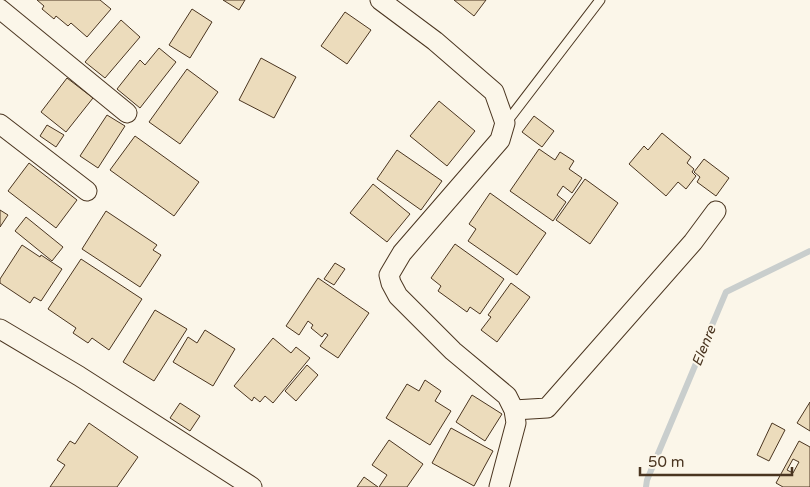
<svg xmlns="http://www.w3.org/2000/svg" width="810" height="487" viewBox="0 0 810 487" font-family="'Varela Round',sans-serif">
<rect width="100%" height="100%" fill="#fbf6e9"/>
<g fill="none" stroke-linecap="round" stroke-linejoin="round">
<path stroke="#c9cecd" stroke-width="6" d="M646,487L647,480L726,292L810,251"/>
</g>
<g fill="#ecdcbc" stroke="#4a3520" fill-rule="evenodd">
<path d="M37,0H100L111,9L87,37L71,23L68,26L56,16L54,19L42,9L44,6Z"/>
<path d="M223,0H245L239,10Z"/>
<path d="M454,0H486L474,16Z"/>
<path d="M192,9L212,22L190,58L169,45Z"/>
<path d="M345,12L371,30L347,64L321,46Z"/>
<path d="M121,20L140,37L105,78L85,62Z"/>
<path d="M159,48L176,62L140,108L117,89L140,60L145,65Z"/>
<path d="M261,58L296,77L274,118L239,100Z"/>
<path d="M187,69L218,92L180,144L149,122Z"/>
<path d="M67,78L93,98L66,132L41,112Z"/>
<path d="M439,101L475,131L447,166L410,136Z"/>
<path d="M107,115L125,126L98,168L80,156Z"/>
<path d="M534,116L554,131L542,147L522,132Z"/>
<path d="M47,125L64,135L56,147L40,136Z"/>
<path d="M662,133L691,157L687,163L694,169L692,172L696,176L686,189L678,182L666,196L629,164L644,146L648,150Z"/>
<path d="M135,136L199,182L174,216L110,170Z"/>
<path d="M539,149L555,160L560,152L574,161L569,169L582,178L572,193L563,186L557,195L566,202L553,221L510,191Z"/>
<path d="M397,150L442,181L421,210L377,179Z"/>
<path d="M704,159L729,178L716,196L697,182L700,177L694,172Z"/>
<path d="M29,163L77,200L56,228L8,191Z"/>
<path d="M585,179L618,203L590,244L556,220Z"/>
<path d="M373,184L410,214L387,242L350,213Z"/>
<path d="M490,193L546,233L517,275L468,241L476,229L469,224Z"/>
<path d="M0,210L8,215L0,227Z"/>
<path d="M106,211L157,245L153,250L161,255L140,287L82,249Z"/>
<path d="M26,217L63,247L52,261L15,231Z"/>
<path d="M455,244L504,279L480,314L470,307L467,312L438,291L441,286L431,278Z"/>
<path d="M22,245L40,257L41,255L62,269L41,301L34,297L30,303L0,283V279Z"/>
<path d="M81,259L142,299L109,350L92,338L88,343L73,333L76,328L48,309Z"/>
<path d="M335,263L345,269L334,285L324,279Z"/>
<path d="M318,278L369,313L338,358L320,346L328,335L325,333L322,337L311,328L313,325L308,321L299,335L286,326Z"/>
<path d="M511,283L530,297L497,342L481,330L491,317L488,315Z"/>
<path d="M155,310L187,329L154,381L123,362Z"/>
<path d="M205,330L235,349L213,386L173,362L188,337L197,343Z"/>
<path d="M273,338L291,353L296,347L310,358L273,403L265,396L260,402L254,397L252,401L234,386Z"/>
<path d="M307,365L318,375L296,401L285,391Z"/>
<path d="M425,380L441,391L435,401L451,411L430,445L386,418L407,384L419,391Z"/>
<path d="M472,395L502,414L485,441L456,422Z"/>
<path d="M810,402V431L797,423Z"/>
<path d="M180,403L200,416L190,431L170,418Z"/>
<path d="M89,423L138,457L117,487H50L65,465L57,460L70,441L75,444Z"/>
<path d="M772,423L785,430L769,461L757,455Z"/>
<path d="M451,428L493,451L474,486L432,463Z"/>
<path d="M389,440L423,464L407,487H379L387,475L372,465Z"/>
<path d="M799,441L810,447V487H783L776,483ZM793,459L799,462L793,473L787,470Z"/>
<path d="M364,477L378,487H357Z"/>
</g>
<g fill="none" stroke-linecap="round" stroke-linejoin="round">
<g stroke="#4a3520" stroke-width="11">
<path id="lane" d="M506,123L600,0"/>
</g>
<g stroke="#4a3520" stroke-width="21">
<g id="street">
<path d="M380,0L435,41L494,92L505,123L500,140L402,253L389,275L391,283L398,296L453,351L507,396L514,410L516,423L499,487"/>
<path d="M0,9L127,113"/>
<path d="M0,124L87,191"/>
<path d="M0,329L79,376L252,487"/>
<path d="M514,410L547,408L693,242L716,211"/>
</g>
</g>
<use href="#lane" stroke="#fbf6e9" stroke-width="9"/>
<use href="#street" stroke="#fbf6e9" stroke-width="19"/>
</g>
<g text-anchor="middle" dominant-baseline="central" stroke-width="4" stroke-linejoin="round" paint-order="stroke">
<g font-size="14" font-style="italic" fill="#4a3520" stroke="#fbf6e9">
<text transform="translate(704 346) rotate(-68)">Elenre</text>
</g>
</g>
<path d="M640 467v8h152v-8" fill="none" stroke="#4a3520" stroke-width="2.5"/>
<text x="648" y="467" font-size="15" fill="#4a3520" stroke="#fbf6e9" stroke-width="4" paint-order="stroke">50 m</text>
</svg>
